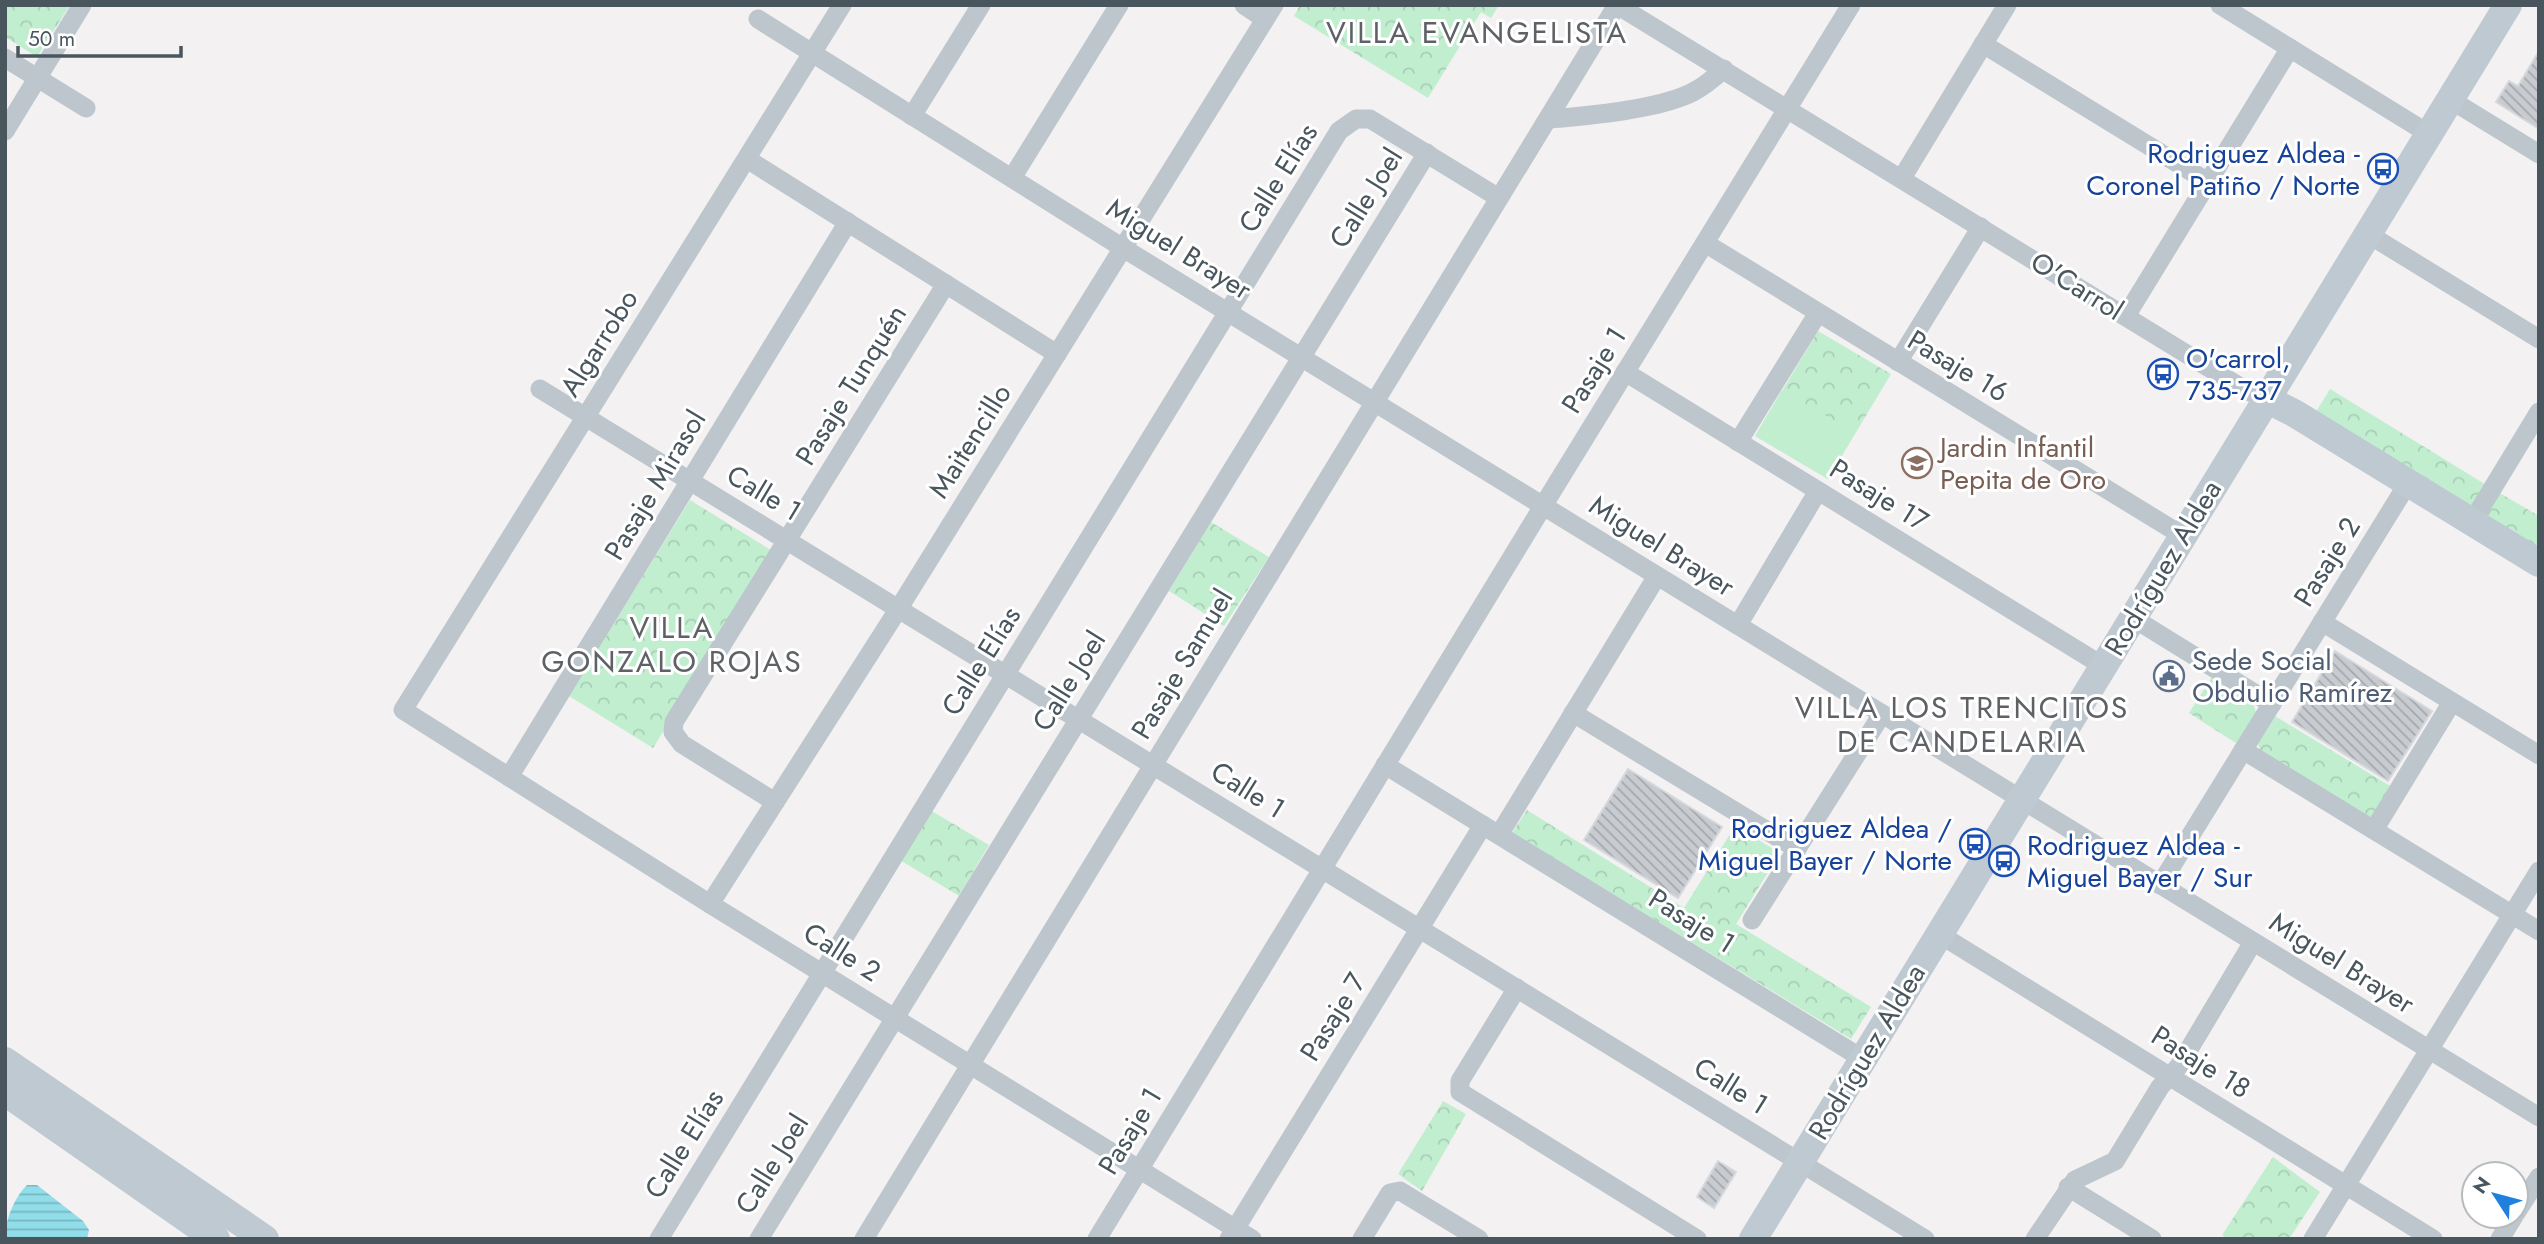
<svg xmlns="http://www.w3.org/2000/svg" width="2544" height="1244" viewBox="0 0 2544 1244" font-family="Jost,sans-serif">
<defs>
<pattern id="park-crowns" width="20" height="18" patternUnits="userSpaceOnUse" patternTransform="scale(1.75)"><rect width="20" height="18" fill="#c2eed0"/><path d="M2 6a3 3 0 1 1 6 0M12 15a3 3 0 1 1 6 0" fill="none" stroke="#a8ceb5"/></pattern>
<pattern id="water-rules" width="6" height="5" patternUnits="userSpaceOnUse" patternTransform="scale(1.75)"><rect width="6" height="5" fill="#91dde9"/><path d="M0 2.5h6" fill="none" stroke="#78b6c0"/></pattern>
<pattern id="building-back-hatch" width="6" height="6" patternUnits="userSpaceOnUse" patternTransform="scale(1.75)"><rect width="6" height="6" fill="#c8ccd0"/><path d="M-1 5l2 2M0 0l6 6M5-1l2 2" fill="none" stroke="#a4a8ac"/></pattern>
</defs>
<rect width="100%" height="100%" fill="#f3f1f1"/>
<g fill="url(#park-crowns)">
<path d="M5,5H70L37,57L5,37Z"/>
<path d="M1300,5H1499L1491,18L1481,12L1428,98L1294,16Z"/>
<path d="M1818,331L1891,374L1828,479L1755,436Z"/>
<path d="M2330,389L2488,486L2474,509L2316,412Z"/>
<path d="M2498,492L2539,516V548L2485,515Z"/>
<path d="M690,500L774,552L653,748L569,696Z"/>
<path d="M1211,522L1269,557L1224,626L1169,591Z"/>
<path d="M2212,677L2253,703L2257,715L2239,745L2189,713Z"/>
<path d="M2275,716L2392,787L2374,816L2364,818L2261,754L2258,744Z"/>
<path d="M930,810L989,845L959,896L900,860Z"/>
<path d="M1527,810L1684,908L1735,826L1780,853L1736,924L1871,1007L1851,1039L1512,833Z"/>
<path d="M1443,1101L1466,1114L1422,1191L1398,1174Z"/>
<path d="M2273,1157L2320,1192L2289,1239H2228L2222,1235Z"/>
</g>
<path fill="#c2eed0" d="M1782,390L1855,433L1828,479L1755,436Z"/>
<path fill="url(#water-rules)" d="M27,1185H37L83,1221L89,1230L87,1239H5C5,1220 14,1198 27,1185Z"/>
<g fill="url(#building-back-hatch)" stroke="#d5d8dc" stroke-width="2">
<path d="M2539,51V129L2496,102L2509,81L2518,86Z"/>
<path d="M2335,651L2432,711L2388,781L2292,722Z"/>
<path d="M1628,769L1722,827L1678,898L1584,840Z"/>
<path d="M1718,1161L1736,1172L1714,1208L1697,1197Z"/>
</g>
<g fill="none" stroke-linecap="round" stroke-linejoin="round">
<g stroke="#bdc6cd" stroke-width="19">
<path d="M842,5L403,710L710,904L1252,1239"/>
<path d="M1244,5L1265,19"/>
<path d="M1617,5L2242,388L2266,399"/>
<path d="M2220,5L2429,134"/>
<path d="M758,19L1123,248L2539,1117"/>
<path d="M1983,44L2208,182"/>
<path d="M5,58L86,108"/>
<path d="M2451,100L2539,154"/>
<path d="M912,116L981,5"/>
<path d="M1549,119C1588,116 1660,109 1693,92C1705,86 1714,78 1724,69"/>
<path d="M5,131L82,5"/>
<path d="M747,159L1057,354"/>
<path d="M1012,178L1119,5"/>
<path d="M1902,178L2007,5"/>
<path d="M2368,234L2539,339"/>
<path d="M1705,243L2183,536"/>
<path d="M2126,316L2290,48"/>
<path d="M1898,362L1981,227"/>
<path d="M1625,372L2103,666"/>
<path d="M540,389L1925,1239"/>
<path d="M1738,442L1818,313"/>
<path d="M2472,522L2539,412"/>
<path d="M2133,618L2272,704"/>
<path d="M2322,622L2539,755"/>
<path d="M1738,625L1818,491"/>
<path d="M1573,713L1797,849"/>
<path d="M2243,750L2539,931"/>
<path d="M1385,765L1863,1059"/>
<path d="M509,777L848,222"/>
<path d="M775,802L682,744L673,732L674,722L946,284"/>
<path d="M2374,830L2452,702"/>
<path d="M1499,835L1657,576"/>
<path d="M2160,885L2408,483"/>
<path d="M710,904L899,608L1274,5"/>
<path d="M1752,920L1882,714"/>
<path d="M1939,934L2433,1239"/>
<path d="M1517,988L1460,1081V1092L1697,1239"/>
<path d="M2068,1187L2152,1239"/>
<path d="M2516,1213L2539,1177"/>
<path d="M659,1239L1339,131L1356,119H1370L1499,198"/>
<path d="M759,1239L1427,153"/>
<path d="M864,1239L1617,5"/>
<path d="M1097,1239L1543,506L1851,5"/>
<path d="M1229,1239L1483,825"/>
<path d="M1362,1239L1390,1193L1400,1191L1479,1239"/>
<path d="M2035,1239L2075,1180L2115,1161L2160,1087L2179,1066L2253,942"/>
<path d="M2313,1239L2539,871"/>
<path d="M2500,1239L2514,1216"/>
</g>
<g stroke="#bec9d2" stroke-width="28">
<path d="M2266,399L2294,413L2539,563"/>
<path d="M5,1061L265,1239"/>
<path d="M5,1092L216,1239"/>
<path d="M1753,1239L2508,5"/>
</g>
</g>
<defs>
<g id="bus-ring" transform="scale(1.575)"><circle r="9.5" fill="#fff" stroke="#1a4fb4" stroke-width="1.5"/><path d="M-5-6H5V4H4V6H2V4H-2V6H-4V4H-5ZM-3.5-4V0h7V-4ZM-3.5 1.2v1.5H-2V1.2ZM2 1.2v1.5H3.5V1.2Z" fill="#1a4fb4"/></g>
<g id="school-ring" transform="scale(1.575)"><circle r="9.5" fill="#fff" stroke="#8d6e63" stroke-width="1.5"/><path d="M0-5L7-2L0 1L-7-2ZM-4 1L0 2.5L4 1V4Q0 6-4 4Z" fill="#8d6e63"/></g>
<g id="civic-ring" transform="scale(1.575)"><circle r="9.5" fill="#fff" stroke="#5c6f8a" stroke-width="1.5"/><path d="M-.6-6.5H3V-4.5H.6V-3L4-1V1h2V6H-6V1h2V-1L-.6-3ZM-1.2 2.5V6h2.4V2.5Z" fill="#5c6f8a"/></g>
</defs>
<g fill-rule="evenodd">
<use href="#bus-ring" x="2383" y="169"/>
<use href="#bus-ring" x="2163" y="374"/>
<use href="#school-ring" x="1917" y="463"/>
<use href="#civic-ring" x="2169" y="676"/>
<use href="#bus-ring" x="1975" y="844"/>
<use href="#bus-ring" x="2004" y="861"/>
</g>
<g text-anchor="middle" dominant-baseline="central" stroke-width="6" stroke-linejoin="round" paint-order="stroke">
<g font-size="28" fill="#164399" stroke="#fff" text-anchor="end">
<text x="2360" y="153">Rodriguez Aldea -<tspan x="2360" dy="32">Coronel Patiño / Norte</tspan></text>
<text x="2186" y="358" text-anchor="start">O'carrol,<tspan x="2186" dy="32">735-737</tspan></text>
<text x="1952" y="828">Rodriguez Aldea /<tspan x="1952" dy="32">Miguel Bayer / Norte</tspan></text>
<text x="2027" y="845" text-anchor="start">Rodriguez Aldea -<tspan x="2027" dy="32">Miguel Bayer / Sur</tspan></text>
</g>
<g font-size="28" fill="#49565e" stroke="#fff">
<text transform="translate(1278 178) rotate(-58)">Calle Elías</text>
<text transform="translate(1366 198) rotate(-58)">Calle Joel</text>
<text transform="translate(1179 249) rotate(32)">Miguel Brayer</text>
<text transform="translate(2077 286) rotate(32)">O'Carrol</text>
<text transform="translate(599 343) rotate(-58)">Algarrobo</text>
<text transform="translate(1958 366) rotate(31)">Pasaje 16</text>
<text transform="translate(1594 370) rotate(-58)">Pasaje 1</text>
<text transform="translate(851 385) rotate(-58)">Pasaje Tunquén</text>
<text transform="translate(970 441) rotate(-58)">Maitencillo</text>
<text transform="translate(655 485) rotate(-59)">Pasaje Mirasol</text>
<text transform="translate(764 493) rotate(31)">Calle 1</text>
<text transform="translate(1879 495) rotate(32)">Pasaje 17</text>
<text transform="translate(1662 546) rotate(32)">Miguel Brayer</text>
<text transform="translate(2327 562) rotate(-58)">Pasaje 2</text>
<text transform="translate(2163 568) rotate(-59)">Rodríguez Aldea</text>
<text transform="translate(981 661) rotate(-58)">Calle Elías</text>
<text transform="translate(1182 664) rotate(-59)">Pasaje Samuel</text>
<text transform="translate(1069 681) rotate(-58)">Calle Joel</text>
<text transform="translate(1248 790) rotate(32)">Calle 1</text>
<text transform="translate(1692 921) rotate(32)">Pasaje 1</text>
<text transform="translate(842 952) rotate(32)">Calle 2</text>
<text transform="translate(2342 963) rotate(32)">Miguel Brayer</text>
<text transform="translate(1333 1017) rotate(-58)">Pasaje 7</text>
<text transform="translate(1867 1052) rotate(-59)">Rodríguez Aldea</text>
<text transform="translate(2201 1062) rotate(32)">Pasaje 18</text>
<text transform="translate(1731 1086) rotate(32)">Calle 1</text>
<text transform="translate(1130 1131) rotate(-59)">Pasaje 1</text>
<text transform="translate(684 1144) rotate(-58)">Calle Elías</text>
<text transform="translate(772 1164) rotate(-58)">Calle Joel</text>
</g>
<g font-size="28" fill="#785e54" stroke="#fff" text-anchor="start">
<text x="1940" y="447">Jardin Infantil<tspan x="1940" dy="32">Pepita de Oro</tspan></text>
</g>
<g font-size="28" fill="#4e5e75" stroke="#fff" text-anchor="start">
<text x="2192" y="660">Sede Social<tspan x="2192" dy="32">Obdulio Ramírez</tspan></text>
</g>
<g font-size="30" letter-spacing="2" fill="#5e6266" stroke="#fff">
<text x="1477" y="32">VILLA EVANGELISTA</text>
<text x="672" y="627">VILLA<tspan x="672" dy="34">GONZALO ROJAS</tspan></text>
<text x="1962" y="707">VILLA LOS TRENCITOS<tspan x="1962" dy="34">DE CANDELARIA</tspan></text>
</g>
</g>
<rect width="2544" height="1244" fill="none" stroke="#49565e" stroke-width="14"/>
<g transform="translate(2495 1195) rotate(306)"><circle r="33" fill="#ffffff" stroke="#b6bbbf" stroke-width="2"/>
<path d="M0-5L12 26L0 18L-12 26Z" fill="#2080de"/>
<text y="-10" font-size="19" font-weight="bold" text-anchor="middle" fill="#49565e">N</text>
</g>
<path d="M18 46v10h163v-10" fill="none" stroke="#49565e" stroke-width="3.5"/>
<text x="28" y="46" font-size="21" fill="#49565e" stroke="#ffffff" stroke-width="5" paint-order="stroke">50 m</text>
</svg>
